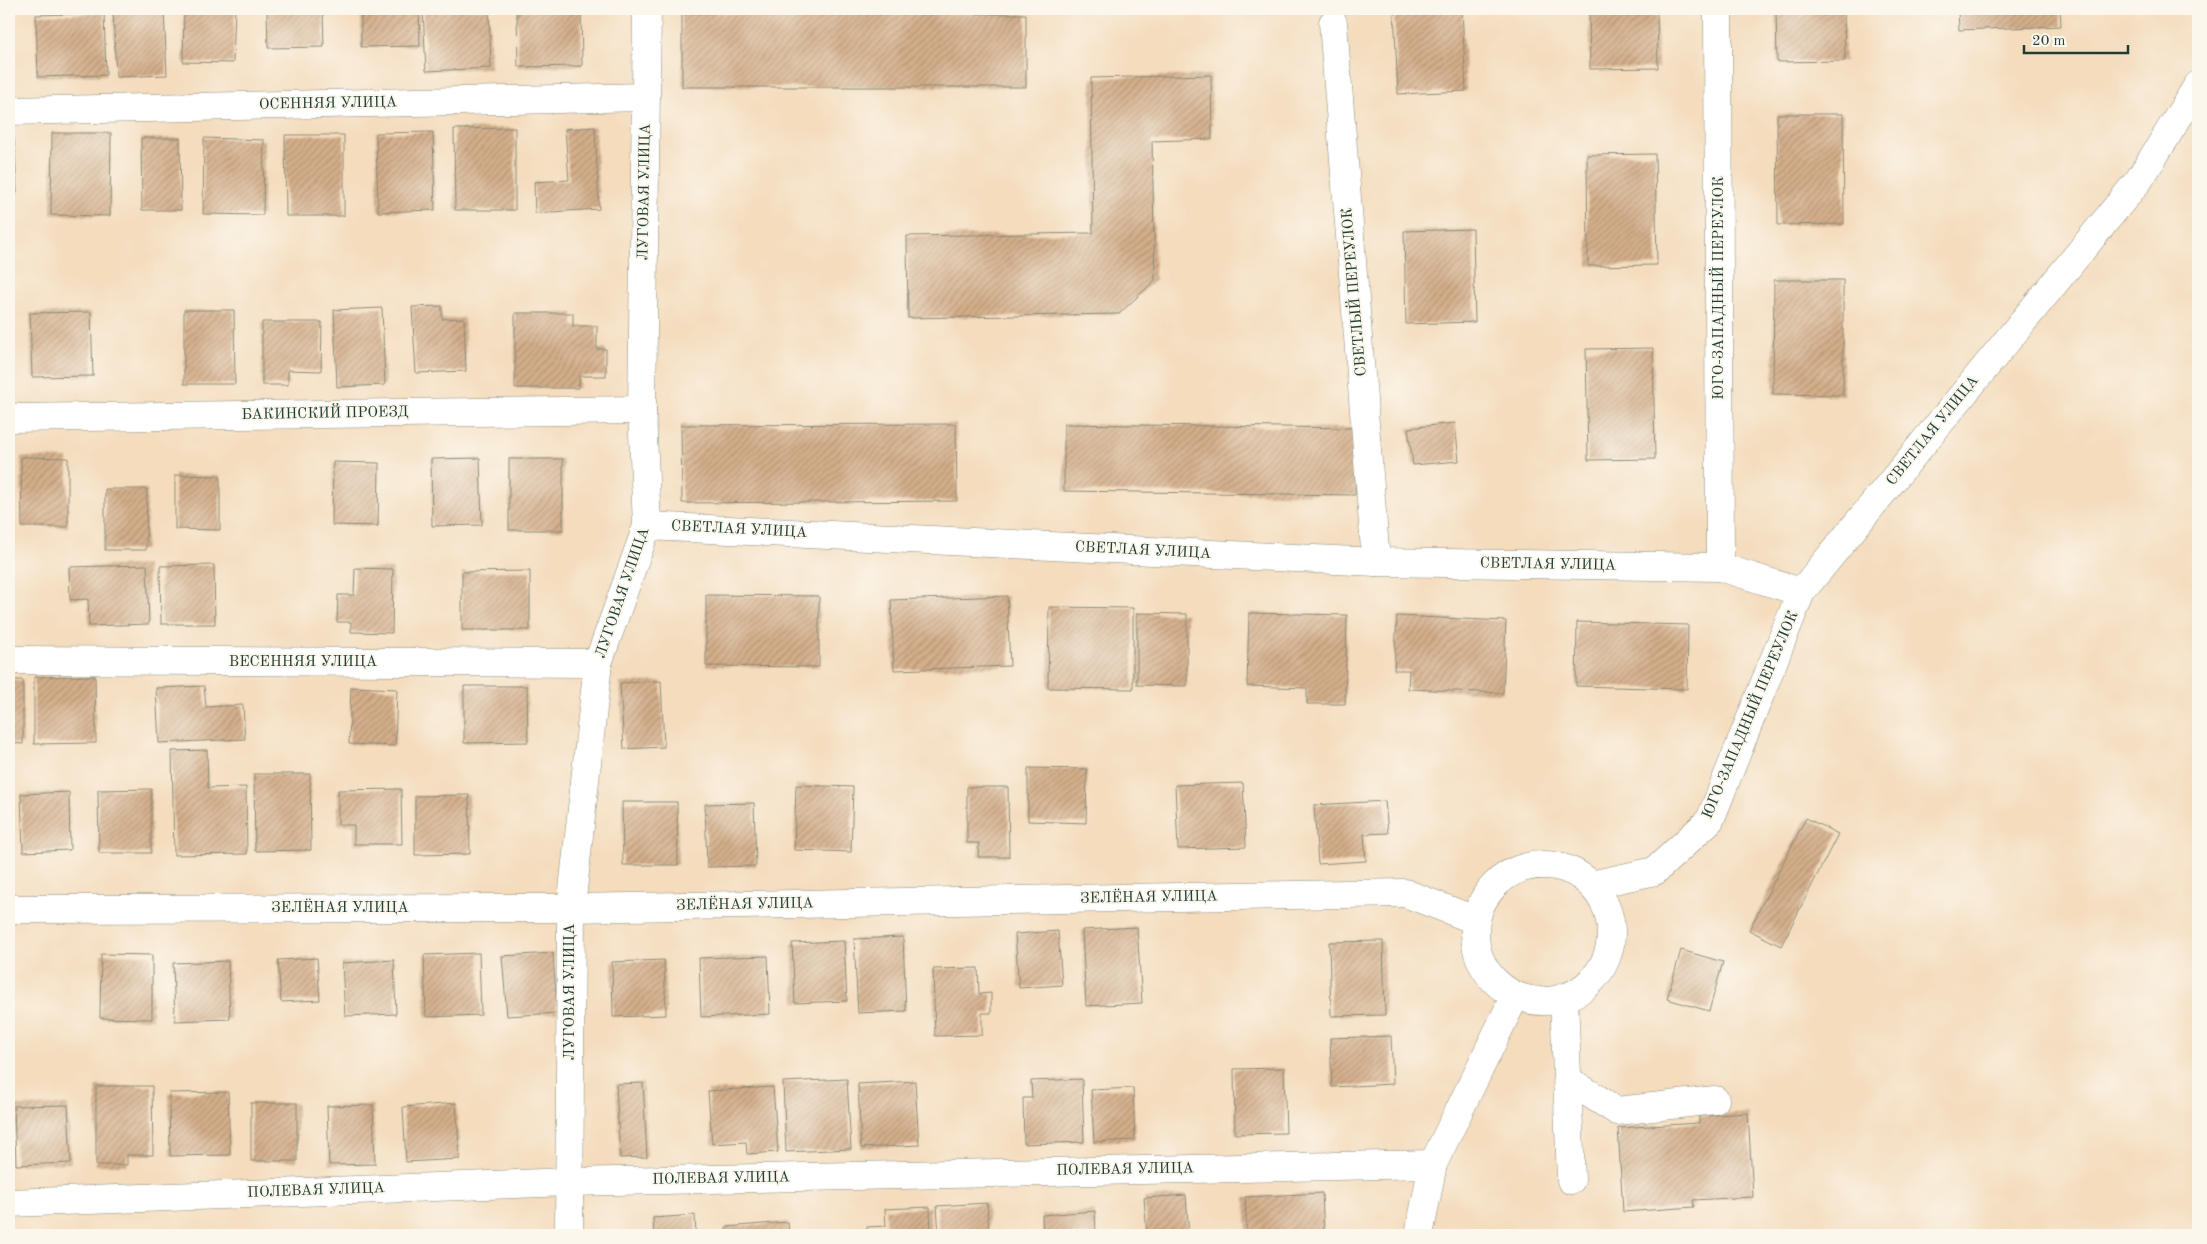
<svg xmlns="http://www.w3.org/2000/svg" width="2207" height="1244" viewBox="0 0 2207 1244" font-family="'Old Standard TT',serif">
<defs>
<pattern id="building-hatch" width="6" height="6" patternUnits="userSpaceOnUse" patternTransform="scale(1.25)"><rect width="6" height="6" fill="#d5af8b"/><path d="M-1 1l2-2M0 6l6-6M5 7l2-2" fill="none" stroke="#ac9072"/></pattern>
</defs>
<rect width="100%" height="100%" fill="#fbf7ec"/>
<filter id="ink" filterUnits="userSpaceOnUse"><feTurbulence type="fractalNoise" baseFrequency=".02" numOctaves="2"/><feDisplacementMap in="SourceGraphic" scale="10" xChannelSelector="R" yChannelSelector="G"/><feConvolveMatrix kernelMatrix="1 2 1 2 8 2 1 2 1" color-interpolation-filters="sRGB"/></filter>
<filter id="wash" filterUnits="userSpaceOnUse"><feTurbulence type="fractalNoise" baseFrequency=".0096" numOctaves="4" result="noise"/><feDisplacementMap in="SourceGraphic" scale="20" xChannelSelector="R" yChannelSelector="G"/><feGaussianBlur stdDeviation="1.12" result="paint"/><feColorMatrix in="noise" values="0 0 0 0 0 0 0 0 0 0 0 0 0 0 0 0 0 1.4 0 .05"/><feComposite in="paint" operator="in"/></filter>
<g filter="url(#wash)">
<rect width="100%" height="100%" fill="#f4dcbd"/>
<g id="blocks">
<g fill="url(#building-hatch)">
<path d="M113,9H164L167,75L116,77Z"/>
<path d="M184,9H235L233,63L183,62Z"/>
<path d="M267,9H323L324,47L268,48Z"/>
<path d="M361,9H419L420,46L361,47Z"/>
<path d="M423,9H489L491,68L426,71Z"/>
<path d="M581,9L582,66L518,67L517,10Z"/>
<path d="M1394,9H1462L1466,91L1398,94Z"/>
<path d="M1589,9H1657L1658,68L1590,69Z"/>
<path d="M1776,9H1844L1845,61L1777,62Z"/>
<path d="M1958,9H2060L2061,26L1959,30Z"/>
<path d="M104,13L106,75L38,77L36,15Z"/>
<path d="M682,13L1026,14V87H682Z"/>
<path d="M9,23H11L12,74H9Z"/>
<path d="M1211,75L1212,139L1152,141L1155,280L1119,314L908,318L907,236L1093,233L1091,78Z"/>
<path d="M1777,114H1843L1844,224L1778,225Z"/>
<path d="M595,127L599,209L535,213L534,182L569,180L565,129Z"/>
<path d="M515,128V210H455L454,129Z"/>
<path d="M433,132L435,210L378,212L376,133Z"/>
<path d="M52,133H111L110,216L51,215Z"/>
<path d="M285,135H344V216H286Z"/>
<path d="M14,138L17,193L9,194V139Z"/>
<path d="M141,138H180L181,210H142Z"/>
<path d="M204,138L264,140L263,215L203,214Z"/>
<path d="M1655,154L1657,265L1588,266L1587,155Z"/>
<path d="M1473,229L1475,322L1406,324L1404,231Z"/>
<path d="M1774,280H1843V395L1773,394Z"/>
<path d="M442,306V319L464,318L466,371L416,373L412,307Z"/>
<path d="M382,308L385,385L337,387L334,310Z"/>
<path d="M184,310H234L235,384H184Z"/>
<path d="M91,312L93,376L32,377L30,313Z"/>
<path d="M515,313H573V326H597V349H606V376H579V388H515Z"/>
<path d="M262,322H322L321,371L288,370V385H262Z"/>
<path d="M1653,348L1655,459L1588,460L1586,349Z"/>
<path d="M1455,423L1459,461L1413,465L1408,428Z"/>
<path d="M956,424L957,501L682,503L681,425Z"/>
<path d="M1064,424L1356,428L1355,495L1064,491Z"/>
<path d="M21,457L68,458V527H22Z"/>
<path d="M480,458L482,525L432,526L431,459Z"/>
<rect x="509" y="459" width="54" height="71"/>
<path d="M333,462L379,463L378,526L332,525Z"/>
<path d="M175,475L220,476V530L175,529Z"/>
<path d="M105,489H147L146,550H105Z"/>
<path d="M147,565L149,624L89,626L88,599L70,600L69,567Z"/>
<path d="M214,565L215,624H161L160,566Z"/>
<path d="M355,568L393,569L392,633L351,632V622H337L338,595H354Z"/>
<path d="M530,571V630H462V572Z"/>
<path d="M706,595L819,596V667L706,666Z"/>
<path d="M1007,596L1010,666L894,670L891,600Z"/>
<path d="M1049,607L1133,608V689L1048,688Z"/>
<path d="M1137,613L1187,614V686L1137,685Z"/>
<path d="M1249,613L1347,615L1345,704H1307V688L1247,686Z"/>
<path d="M1397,616L1506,621L1503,693L1408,689L1409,670H1394Z"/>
<path d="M1577,622L1688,625L1687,689L1576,686Z"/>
<path d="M95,676L96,743L34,744V677Z"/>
<path d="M9,680H23V744L9,743Z"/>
<path d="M661,681L664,747L624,749L620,683Z"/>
<path d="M204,686L206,707L243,705L245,739L159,743L156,688Z"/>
<path d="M464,686H527L528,742L464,743Z"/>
<path d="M351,687L397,689L395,746L349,744Z"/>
<path d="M207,750L208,788L246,787L247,854L174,855L172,751Z"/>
<path d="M1028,768L1087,769L1086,823L1028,821Z"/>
<path d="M254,774H310L311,850L255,851Z"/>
<path d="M1243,783L1246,847L1178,849L1175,785Z"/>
<path d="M796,785L853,787L851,852L794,850Z"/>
<path d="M967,787H1008L1009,857H978L979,843H967Z"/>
<path d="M151,789V853H99L98,790Z"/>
<path d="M401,789L402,844H354V825H338V790Z"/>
<path d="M69,792L70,850L23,852L21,794Z"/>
<path d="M469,795L470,854L415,855V796Z"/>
<path d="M1385,801L1388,833L1364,834L1366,861L1318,864L1314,805Z"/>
<path d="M622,802H677L678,865H623Z"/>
<path d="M754,803L756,866L707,867L705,804Z"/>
<path d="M1806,818L1838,834L1781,946L1749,930Z"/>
<path d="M1137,927L1142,1003L1086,1006L1082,930Z"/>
<path d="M1058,931L1062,985L1019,988L1015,934Z"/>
<path d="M903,937L906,1011L858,1013L854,939Z"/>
<path d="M844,941L847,1001L795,1003L792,943Z"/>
<path d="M1383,941L1385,1015L1331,1016L1329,942Z"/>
<path d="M1681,950L1723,962L1709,1011L1667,999Z"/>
<path d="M479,953L481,1015L426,1017L424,955Z"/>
<path d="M553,953L557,1013L507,1016L502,956Z"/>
<path d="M101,954L152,955V1019L100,1018Z"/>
<path d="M768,956L770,1014L701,1017L699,958Z"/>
<path d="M317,958L320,1000L281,1002L278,960Z"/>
<path d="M394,960L396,1014L345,1016L342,963Z"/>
<path d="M664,960L666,1015L613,1017L612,962Z"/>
<path d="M228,961L230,1019L175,1021L173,963Z"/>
<path d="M978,968L979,994L991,993V1013H982V1035L935,1036L933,969Z"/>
<path d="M1391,1036L1393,1084L1332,1087L1330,1038Z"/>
<path d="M1284,1068L1286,1133L1235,1134L1234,1069Z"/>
<path d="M847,1079L851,1149L786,1152L783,1082Z"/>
<path d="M1082,1079L1084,1142L1024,1144L1023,1098H1032L1031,1081Z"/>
<path d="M915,1081L919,1145L861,1148L858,1084Z"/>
<path d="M643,1083L647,1157L620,1158L616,1084Z"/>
<path d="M96,1086H152L153,1155H127V1165H96Z"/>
<path d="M773,1087L778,1152L747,1154L746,1142L712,1144L708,1091Z"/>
<path d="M1133,1088L1135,1140L1094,1142L1091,1090Z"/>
<path d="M228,1092L230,1155L170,1156L169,1093Z"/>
<rect x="251" y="1103" width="46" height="58"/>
<path d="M456,1103L460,1159L406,1162L403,1107Z"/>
<path d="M68,1105L71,1163L16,1165L14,1106Z"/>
<path d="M373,1105L375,1164L329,1165L327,1106Z"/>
<path d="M1748,1113L1753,1197L1693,1200L1694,1207L1623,1212L1618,1128L1699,1123V1116Z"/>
<path d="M1322,1193L1324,1235H1247L1245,1197Z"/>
<path d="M1186,1195L1189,1235H1147L1144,1198Z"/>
<path d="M987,1203L989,1235H939L937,1206Z"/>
<path d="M930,1207L931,1235H867V1227L886,1226L885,1209Z"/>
<path d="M1095,1211L1096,1235H1043L1042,1215Z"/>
<path d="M695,1215L696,1235H654L653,1218Z"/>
<path d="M788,1222L789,1235H727L726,1227Z"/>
<path d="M400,1232V1235H338V1233Z"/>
</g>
</g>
</g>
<g filter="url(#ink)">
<use href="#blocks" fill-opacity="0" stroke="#8a8c78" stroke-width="1"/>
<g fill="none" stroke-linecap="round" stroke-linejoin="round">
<g stroke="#8a8c78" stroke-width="29">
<g id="minor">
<path d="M1718,9L1720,567"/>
<path d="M1333,23L1376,562"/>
<path d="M9,111L646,97"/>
<path d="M9,418L642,410"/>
<path d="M647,526L1376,562L1720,567L1801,592L2139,180L2198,85"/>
<path d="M9,660L598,663"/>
<circle cx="1543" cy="933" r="68"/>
<path d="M1591,885L1655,871L1710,820L1801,592"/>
<path d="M9,909L571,908L1405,893L1475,920"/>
<path d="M1564,997L1571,1180"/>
<path d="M1568,1080L1617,1111L1715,1100"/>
<path d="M9,1203L569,1182L1433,1164"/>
<path d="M569,1235L571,908L598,663L647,526L642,410L647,9"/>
<path d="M1419,1235L1433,1164L1515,996"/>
</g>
</g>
<use href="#minor" stroke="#fff" stroke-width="28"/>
</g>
</g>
<g text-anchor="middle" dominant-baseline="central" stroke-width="4" stroke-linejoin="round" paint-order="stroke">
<g font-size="15" fill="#1f3d34" stroke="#fbf7ec">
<text transform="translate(328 104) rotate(-1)">ОСЕННЯЯ УЛИЦА</text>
<text transform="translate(645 192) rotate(-89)">ЛУГОВАЯ УЛИЦА</text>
<text transform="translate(1719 288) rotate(-90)">ЮГО-ЗАПАДНЫЙ ПЕРЕУЛОК</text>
<text transform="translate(1355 292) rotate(-95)">СВЕТЛЫЙ ПЕРЕУЛОК</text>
<text transform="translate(325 414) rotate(-1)">БАКИНСКИЙ ПРОЕЗД</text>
<text transform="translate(1933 431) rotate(-51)">СВЕТЛАЯ УЛИЦА</text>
<text transform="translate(739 530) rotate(3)">СВЕТЛАЯ УЛИЦА</text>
<text transform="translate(1143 551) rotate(3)">СВЕТЛАЯ УЛИЦА</text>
<text transform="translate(1548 565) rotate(1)">СВЕТЛАЯ УЛИЦА</text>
<text transform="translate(623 593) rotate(-71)">ЛУГОВАЯ УЛИЦА</text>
<text x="303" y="662">ВЕСЕННЯЯ УЛИЦА</text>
<text transform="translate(1751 715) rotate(-67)">ЮГО-ЗАПАДНЫЙ ПЕРЕУЛОК</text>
<text transform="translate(1149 898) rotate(-1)">ЗЕЛЁНАЯ УЛИЦА</text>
<text transform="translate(745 905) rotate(-1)">ЗЕЛЁНАЯ УЛИЦА</text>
<text x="340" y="908">ЗЕЛЁНАЯ УЛИЦА</text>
<text transform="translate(570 992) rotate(-90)">ЛУГОВАЯ УЛИЦА</text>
<text transform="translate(1125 1170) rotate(-1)">ПОЛЕВАЯ УЛИЦА</text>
<text transform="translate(721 1179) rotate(-1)">ПОЛЕВАЯ УЛИЦА</text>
<text transform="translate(316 1191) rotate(-2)">ПОЛЕВАЯ УЛИЦА</text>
</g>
</g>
<rect width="2207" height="1244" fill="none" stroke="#fbf7ec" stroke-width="30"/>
<path d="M2024 45v8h104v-8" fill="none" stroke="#1f3d34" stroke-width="2.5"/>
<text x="2032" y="45" font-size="15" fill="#1f3d34" stroke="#fbf7ec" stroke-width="4" paint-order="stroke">20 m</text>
</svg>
